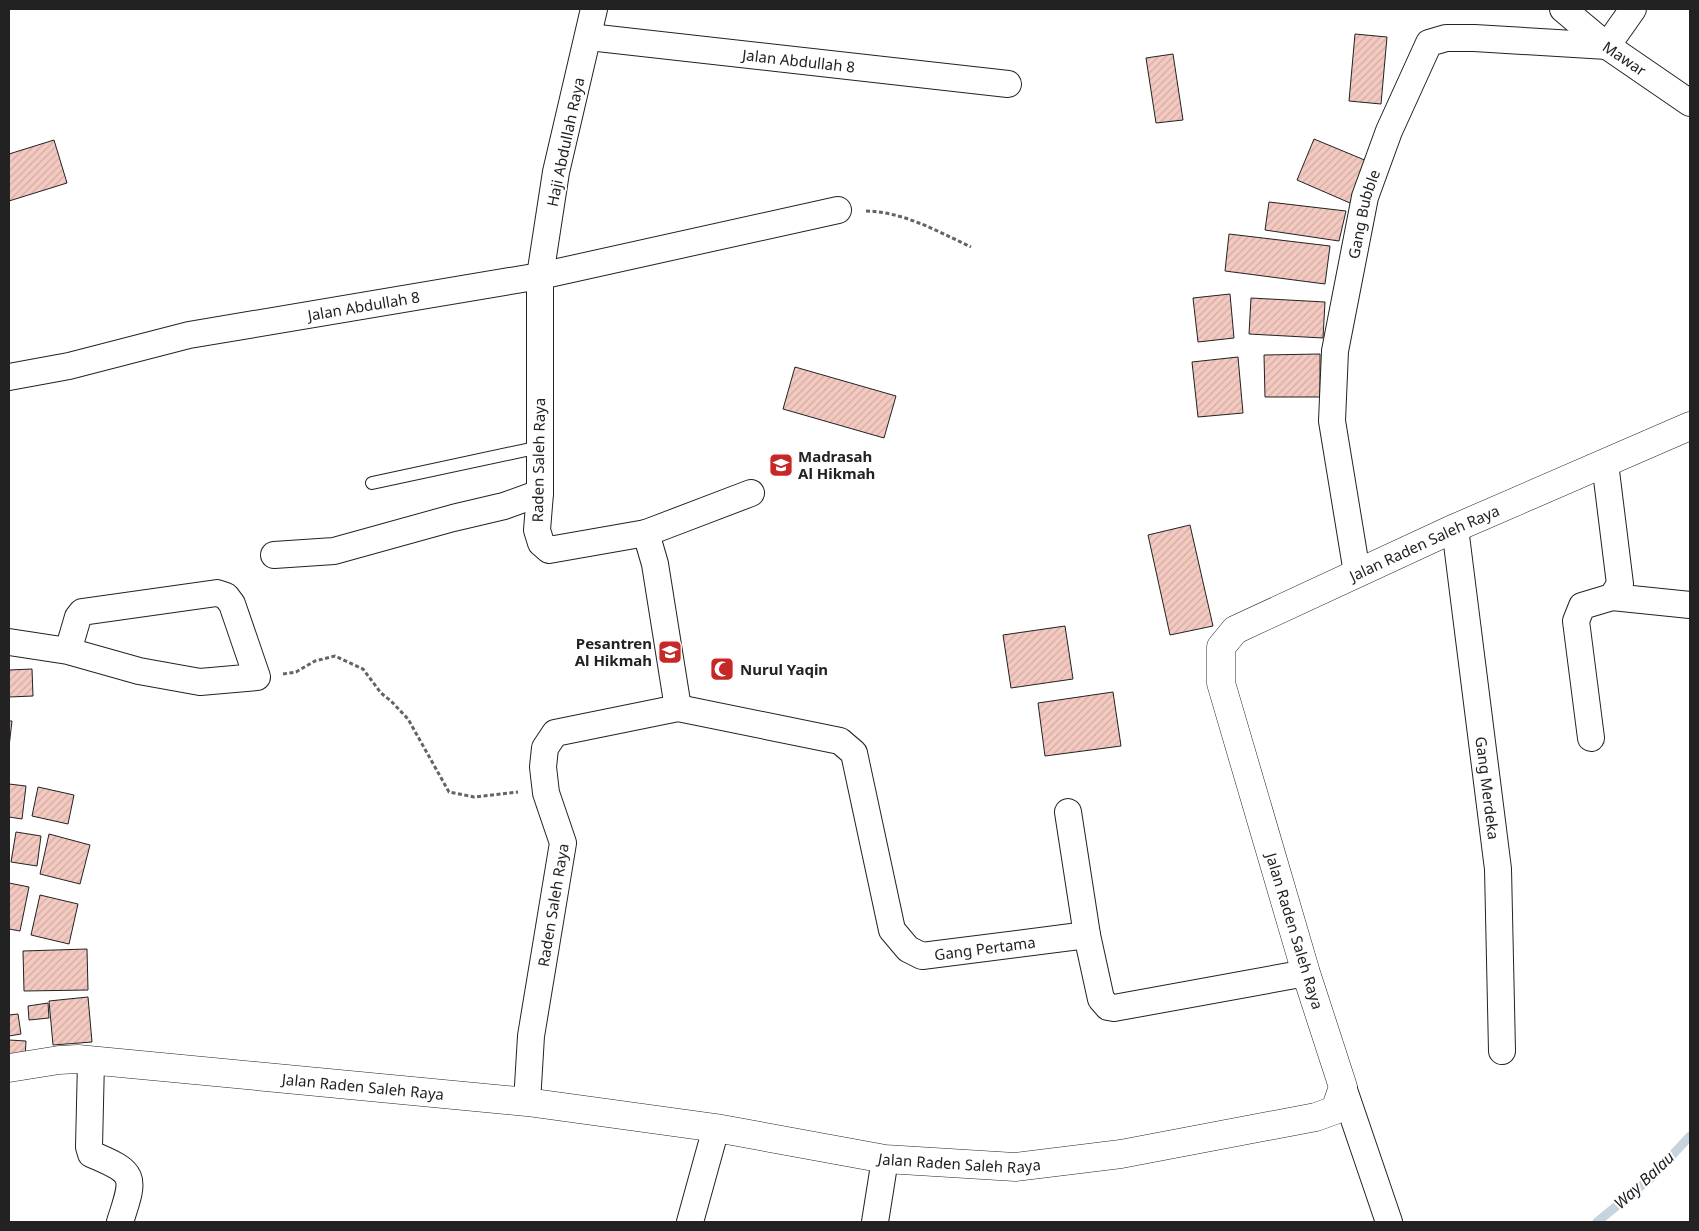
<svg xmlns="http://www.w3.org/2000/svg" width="1699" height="1231" viewBox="0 0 1699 1231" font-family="'Noto Sans',sans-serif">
<defs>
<pattern id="building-hatch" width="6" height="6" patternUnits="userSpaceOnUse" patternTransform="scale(1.25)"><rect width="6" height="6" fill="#f3c9c0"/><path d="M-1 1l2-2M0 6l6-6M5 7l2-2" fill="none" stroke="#d0aca5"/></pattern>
</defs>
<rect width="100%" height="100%" fill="#fff"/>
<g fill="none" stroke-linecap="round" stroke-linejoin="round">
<path stroke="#c7d3dd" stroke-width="9" d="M1597,1222L1652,1177L1690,1136"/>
</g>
<g fill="url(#building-hatch)" stroke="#222">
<path d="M1355,34L1387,37L1381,104L1349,101Z"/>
<path d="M1173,54L1183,120L1156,123L1146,58Z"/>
<path d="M1314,139L1367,161L1350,203L1297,180Z"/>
<path d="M54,140L67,183L9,201V154Z"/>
<path d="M1269,202L1346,211L1339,241L1265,230Z"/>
<path d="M1229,234L1330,246L1325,284L1225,271Z"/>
<path d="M1230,294L1234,338L1198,342L1193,298Z"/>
<path d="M1251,298L1325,302L1323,338L1249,334Z"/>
<path d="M1320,354V397H1265L1264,355Z"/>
<path d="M1238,357L1243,413L1198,417L1192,362Z"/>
<path d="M795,367L896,396L884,438L783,409Z"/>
<path d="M1190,525L1213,626L1170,635L1148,535Z"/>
<path d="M1065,626L1073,679L1011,688L1003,635Z"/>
<path d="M32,669L33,696L9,697V670Z"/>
<path d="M1113,692L1121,746L1045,756L1038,703Z"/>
<path d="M9,721H12L9,747Z"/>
<path d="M9,784L26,786L22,819L9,817Z"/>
<path d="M38,787L74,795L68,824L32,816Z"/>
<path d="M16,832L41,836L37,866L11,862Z"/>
<path d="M49,834L90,845L80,884L40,874Z"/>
<path d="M9,883L29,887L20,931L9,929Z"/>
<path d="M40,895L78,904L69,944L31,935Z"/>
<path d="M87,949L88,990L24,991L23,951Z"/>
<path d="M88,997L92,1042L53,1045L49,1001Z"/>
<path d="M48,1003L49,1018L29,1020L28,1006Z"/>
<path d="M18,1014L21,1034L9,1036V1015Z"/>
<path d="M9,1040L26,1041L25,1058L9,1057Z"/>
</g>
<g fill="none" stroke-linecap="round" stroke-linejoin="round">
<g stroke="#222" stroke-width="14">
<path id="lane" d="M372,483L540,447"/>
</g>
<g stroke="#222" stroke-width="28">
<g id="street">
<path d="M594,9L556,172L540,276V493L537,530L541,543L549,550L646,533L655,564L678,708"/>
<path id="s1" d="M1563,9L1607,46L1690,103"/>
<path id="s2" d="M589,37L1008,84"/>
<path id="s3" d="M9,377L69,366L189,335L540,276L838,210"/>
<path id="s4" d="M1455,528L1498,869L1502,1051"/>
<path d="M646,533L751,493"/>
<path d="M274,555L334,551L453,518L504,506L540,493"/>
<path id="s5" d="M1357,573L1332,421L1335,351L1365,197L1389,131L1429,43L1446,38H1474L1607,46L1633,9"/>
<path d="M1612,597L1690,605"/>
<path d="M9,642L68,651L139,671L200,682L257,677L232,604L226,596L217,593L82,612L78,617L68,651"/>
<path d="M1591,738L1576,621L1582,606L1612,597L1620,584L1605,463"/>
<path d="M1068,812L1087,935L1101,999L1108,1007L1114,1008L1306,973"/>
<path d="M91,1061L89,1147L91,1154C137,1173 135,1176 120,1222"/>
<path d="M1343,1087L1389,1222"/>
<path id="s6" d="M527,1102L531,1036L563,843L546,793L543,767L545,748L555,733L678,708L840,741L854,753L892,930L908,949L922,956L1087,935"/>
<path d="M690,1222L716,1128"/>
<path d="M875,1222L885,1159"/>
</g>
</g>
<g stroke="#222" stroke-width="29">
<g id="secondary">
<path id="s7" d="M9,1068L59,1060L78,1059L527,1102L716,1128L885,1159L1015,1167L1121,1154L1316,1117L1335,1110L1343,1087L1306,973L1221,683V647L1235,630L1455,528L1690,426"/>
</g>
</g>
<g stroke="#646464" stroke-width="3" stroke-dasharray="4 2.5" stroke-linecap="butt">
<path d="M866,211C904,212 937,231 971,247"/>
<path d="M283,674L296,672L315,661L335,656L363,669L381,693L391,701L408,719L449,792L474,797L518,792"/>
</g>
<use href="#lane" stroke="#fff" stroke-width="12"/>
<use href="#street" stroke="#fff" stroke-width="26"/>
<use href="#secondary" stroke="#fff" stroke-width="28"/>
</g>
<defs>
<g id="school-square" transform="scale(1.25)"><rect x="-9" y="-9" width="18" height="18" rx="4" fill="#c62828" stroke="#fff"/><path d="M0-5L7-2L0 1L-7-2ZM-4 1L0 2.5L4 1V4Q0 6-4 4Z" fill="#fff"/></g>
<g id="mosque-square" transform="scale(1.25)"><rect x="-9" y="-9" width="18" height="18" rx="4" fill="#c62828" stroke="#fff"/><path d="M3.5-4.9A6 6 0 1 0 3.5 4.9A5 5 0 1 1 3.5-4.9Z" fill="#fff"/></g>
</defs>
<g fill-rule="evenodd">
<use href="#school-square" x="781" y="465"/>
<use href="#school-square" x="670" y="652"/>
<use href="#mosque-square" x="722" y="669"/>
</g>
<g text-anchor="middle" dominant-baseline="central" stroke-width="4" stroke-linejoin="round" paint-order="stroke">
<g font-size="15" fill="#222" stroke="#fff">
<text stroke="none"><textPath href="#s1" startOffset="79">Mawar</textPath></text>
<text stroke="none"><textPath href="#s2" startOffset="211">Jalan Abdullah 8</textPath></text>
<text transform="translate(565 142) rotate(-78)">Haji Abdullah Raya</text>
<text stroke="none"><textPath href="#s5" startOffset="364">Gang Bubble</textPath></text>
<text stroke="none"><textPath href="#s3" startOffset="362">Jalan Abdullah 8</textPath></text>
<text transform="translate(538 460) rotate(-89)">Raden Saleh Raya</text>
<text stroke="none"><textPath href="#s7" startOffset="2052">Jalan Raden Saleh Raya</textPath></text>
<text stroke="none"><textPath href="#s4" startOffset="262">Gang Merdeka</textPath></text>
<text stroke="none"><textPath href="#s6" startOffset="199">Raden Saleh Raya</textPath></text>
<text transform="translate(1295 931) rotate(73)">Jalan Raden Saleh Raya</text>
<text stroke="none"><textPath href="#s6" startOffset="972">Gang Pertama</textPath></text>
<text stroke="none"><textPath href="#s7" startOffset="356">Jalan Raden Saleh Raya</textPath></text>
<text stroke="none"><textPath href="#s7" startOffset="958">Jalan Raden Saleh Raya</textPath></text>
</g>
<g font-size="15" font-weight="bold" fill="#222" stroke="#fff" text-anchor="start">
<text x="798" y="456">Madrasah<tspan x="798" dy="17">Al Hikmah</tspan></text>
<text x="652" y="643" text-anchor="end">Pesantren<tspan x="652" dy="17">Al Hikmah</tspan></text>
<text x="740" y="669">Nurul Yaqin</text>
</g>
<g font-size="16" font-style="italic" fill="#222" stroke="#fff">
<text transform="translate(1644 1180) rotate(-43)">Way Balau</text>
</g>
</g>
<rect width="1699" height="1231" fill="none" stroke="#222222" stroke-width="20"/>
</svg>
